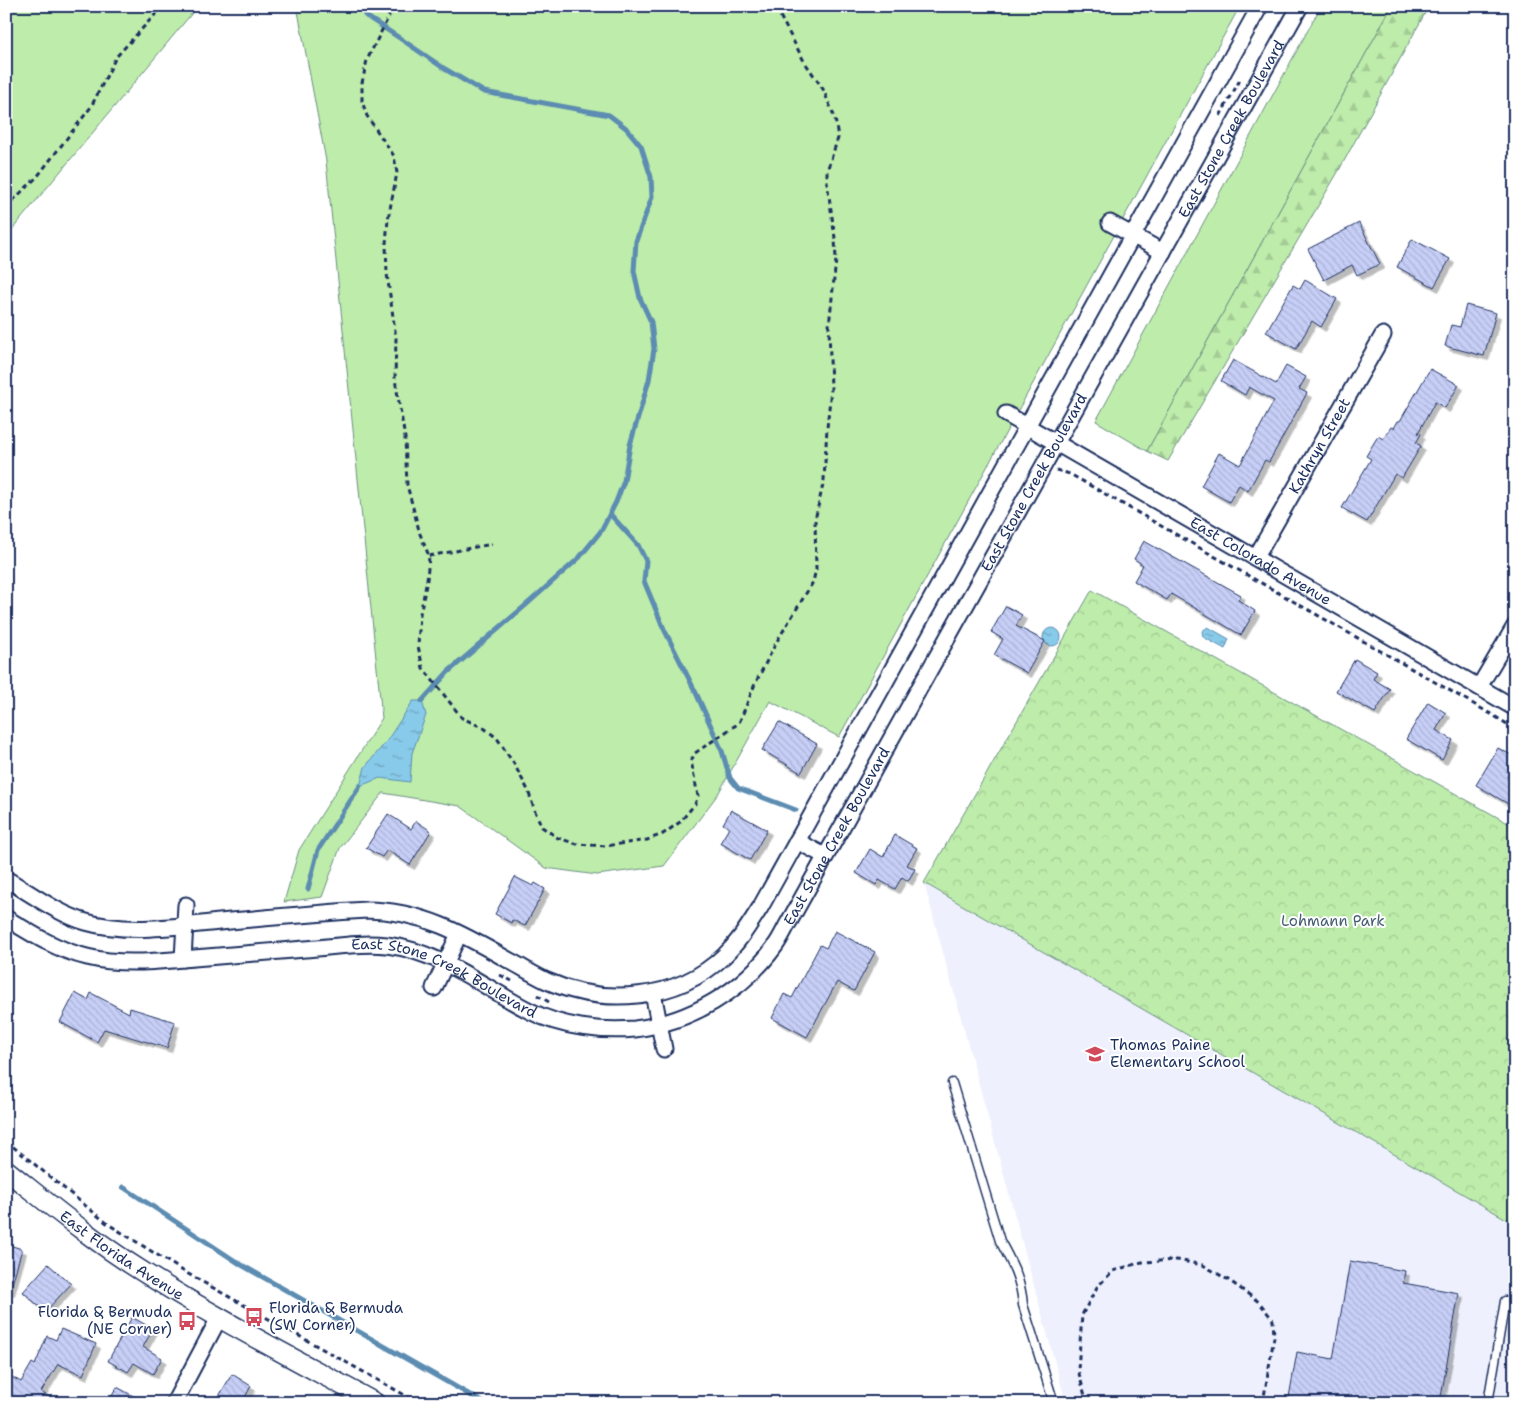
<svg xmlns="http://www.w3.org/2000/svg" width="1521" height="1409" viewBox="0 0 1521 1409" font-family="'Shantell Sans',sans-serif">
<defs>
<pattern id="forest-firs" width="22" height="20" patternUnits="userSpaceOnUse" patternTransform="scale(1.25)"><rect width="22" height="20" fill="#beecaa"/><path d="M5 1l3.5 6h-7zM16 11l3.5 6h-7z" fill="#a3cb95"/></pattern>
<pattern id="park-crowns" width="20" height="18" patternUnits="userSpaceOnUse" patternTransform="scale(1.25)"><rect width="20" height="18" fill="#beecaa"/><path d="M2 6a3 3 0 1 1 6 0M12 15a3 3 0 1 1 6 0" fill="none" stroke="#a3cb95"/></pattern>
<pattern id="water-ripples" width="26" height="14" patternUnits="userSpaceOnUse" patternTransform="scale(1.25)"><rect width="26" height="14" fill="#88cae9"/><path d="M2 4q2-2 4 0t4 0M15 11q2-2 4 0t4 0" fill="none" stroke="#6ea4c0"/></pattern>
<pattern id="building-back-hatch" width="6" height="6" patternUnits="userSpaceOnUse" patternTransform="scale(1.25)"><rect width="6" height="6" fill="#c8cff7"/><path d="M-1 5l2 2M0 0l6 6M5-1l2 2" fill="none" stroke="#abb2d6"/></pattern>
<filter id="shadow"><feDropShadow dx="4.5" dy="4.5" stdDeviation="0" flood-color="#0004"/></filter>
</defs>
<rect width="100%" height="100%" fill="#fff"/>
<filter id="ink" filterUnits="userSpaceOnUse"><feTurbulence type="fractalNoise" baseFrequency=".02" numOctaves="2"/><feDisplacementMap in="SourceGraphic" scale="10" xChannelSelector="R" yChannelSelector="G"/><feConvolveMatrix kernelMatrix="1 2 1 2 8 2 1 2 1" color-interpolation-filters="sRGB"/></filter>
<g filter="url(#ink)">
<path fill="#eef1fd" d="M924,883L1515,1224V1403H1066Z"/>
<g fill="#beecaa" stroke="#6c8e84">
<path d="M6,6H198L6,237Z"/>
<path d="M297,6H1240L839,737L770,701L718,794L664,866L597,875L546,868L460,806L383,793L340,848L322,897L284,902L299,850L382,718L326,161Z"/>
<path d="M1321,6H1392L1147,451L1096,421Z"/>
</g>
<path fill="url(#forest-firs)" stroke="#6c8e84" d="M1392,6H1429L1338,172L1168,461L1147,451Z"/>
<path fill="url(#park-crowns)" stroke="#6c8e84" d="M1092,590L1515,827V1224L924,883Z"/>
<g fill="url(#water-ripples)" stroke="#5c8cb1">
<path d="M1208,627L1229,639L1225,649L1203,637L1202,631Z"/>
<circle cx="1052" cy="637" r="9"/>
<path d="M413,701H422L426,715L412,753L410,782L380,778L360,786L365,767L386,742Z"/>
</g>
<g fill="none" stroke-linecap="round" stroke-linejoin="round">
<g stroke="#5c8cb1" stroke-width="5">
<path d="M359,6L366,16L401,39L445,69L484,92L609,115L626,128L641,146L651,177L652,197L636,241L634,271L640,298L651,322L654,349L649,380L630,445L624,481L616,502L601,531L579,558L526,605L448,672L422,701"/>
<path d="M610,514L638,545L646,561L644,581L664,629L697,695L722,751L730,778L738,788L796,810"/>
<path d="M308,889L318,850L360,786"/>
<path d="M123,1187L240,1264L484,1403"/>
</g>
</g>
<g fill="url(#building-back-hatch)" stroke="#1b2f5e" filter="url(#shadow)">
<path d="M1359,223L1380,264L1357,275L1352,265L1324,280L1308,249Z"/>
<path d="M1412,239L1450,259L1434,287L1397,267Z"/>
<path d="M1305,280L1337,299L1321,327L1312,321L1296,349L1266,332L1293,285L1300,289Z"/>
<path d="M1466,305L1496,313L1484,356L1445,346L1451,325L1460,327Z"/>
<path d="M1233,360L1276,384L1286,366L1306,377L1299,389L1307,393L1269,462L1265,460L1248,491L1239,485L1229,502L1201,486L1219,453L1240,465L1274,401L1249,387L1245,395L1221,381Z"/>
<path d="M1430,369L1459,385L1445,408L1435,402L1418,433L1421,434L1416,443L1421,446L1402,478L1395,474L1367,522L1342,508L1371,459L1366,456L1378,436L1383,439L1391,427L1394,428L1398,421H1400Z"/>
<path d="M1144,541L1241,595L1238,600L1255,611L1241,635L1171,594L1167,600L1134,581L1143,565L1134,559Z"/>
<path d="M1006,606L1022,615L1016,626L1045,641L1027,673L994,655L1003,639L991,632Z"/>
<path d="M1355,659L1377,672L1373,679L1390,689L1375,713L1336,691Z"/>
<path d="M1428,702L1446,713L1436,730L1453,740L1442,760L1406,739Z"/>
<path d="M779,722L817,744L801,773L762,750Z"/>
<path d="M1498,748L1515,757V764L1507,777L1515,782V797L1510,805L1476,785Z"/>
<path d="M731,810L767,830L750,860L720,843L729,828L723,824Z"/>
<path d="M388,814L411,829L416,821L431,831L410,865L387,850L382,857L366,848Z"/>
<path d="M895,835L917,848L907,865L915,869L908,881L902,877L895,889L879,880L876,885L856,873L870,849L883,857Z"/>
<path d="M515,877L533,886L535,883L545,889L525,926L512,920L511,923L495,914Z"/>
<path d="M835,931L875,952L854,991L837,982L807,1037L772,1018L784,994L792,998L820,945L826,948Z"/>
<path d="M75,993L88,1000L91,993L129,1013L130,1008L175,1022L167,1048L104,1029L97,1042L60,1022Z"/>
<path d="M6,1244L22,1249L10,1291L6,1290Z"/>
<path d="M1350,1261L1405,1271L1403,1283L1459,1293L1440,1403H1288L1297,1352L1333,1359Z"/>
<path d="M48,1264L71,1284L45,1312L23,1292Z"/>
<path d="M132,1317L153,1329L143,1347L162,1358L153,1374L134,1363L128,1372L108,1361Z"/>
<path d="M61,1329L96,1344L83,1375L58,1364L41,1392L59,1403H17L6,1396V1386L12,1377L21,1382L32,1363L35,1365L47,1336L56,1340Z"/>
<path d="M232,1374L251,1386L242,1403H215Z"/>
<path d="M117,1387L146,1403H108Z"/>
</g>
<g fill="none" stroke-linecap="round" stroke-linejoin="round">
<g stroke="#1b2f5e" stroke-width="11">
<g id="service">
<path d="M952,1083L1000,1241C1012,1263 1021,1279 1023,1305L1054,1403"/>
<path d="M1488,1403L1505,1301"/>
</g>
</g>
<g stroke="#1b2f5e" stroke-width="19">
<g id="minor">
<path d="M1110,223L1163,252"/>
<path id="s1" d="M1006,414L1515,708"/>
<path id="s2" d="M1256,557L1383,335"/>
<path d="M1479,687L1515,626"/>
<path d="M797,841L825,856"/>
<path d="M6,879C32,894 58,914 86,922C130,935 185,925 230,921C275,917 320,913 366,910C421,910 463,934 510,961C522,967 534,975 547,981C604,1006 677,1001 724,956C739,942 749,925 760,908L1260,6"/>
<path id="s3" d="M6,918C32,934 57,950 87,957C123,966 158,961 194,958C231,955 268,952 305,949C332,947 360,942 387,945C441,952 483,987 530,1011C561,1027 601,1032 635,1029C690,1022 743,991 775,946C781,938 785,928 790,920L1300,6"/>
<path d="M183,959L186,905"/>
<path d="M434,988L459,934"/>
<path d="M653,993L664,1049"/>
<path d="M174,1403L219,1318"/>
</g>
</g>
<g stroke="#1b2f5e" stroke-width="22">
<g id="tertiary">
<path id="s4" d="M6,1170C49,1204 91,1239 137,1268C213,1317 295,1359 375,1403"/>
</g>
</g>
<g stroke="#1b2f5e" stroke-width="3" stroke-dasharray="5 4" stroke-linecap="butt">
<path d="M382,6L388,11L389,16L367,60L362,83V101L367,116L394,156L397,173L388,219L386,244L387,274L396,338L395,379L405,438L407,485L420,534L429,556L427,580L420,614L418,646L423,668L462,718L484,728L497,738L514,764L528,790L534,809L542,827L558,838L577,844L606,846L647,840L663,834L680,822L695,804L698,796L691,761L695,753L739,723L755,684L777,641L813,582L816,569L815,520L824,480L827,428L831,389L829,326L836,260L835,238L827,182V171L838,138L835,118L823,89L804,61L780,16L773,6"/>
<path d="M1220,116L1241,78"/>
<path d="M6,207L37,177L91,107L116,57L163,6"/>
<path d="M1056,470L1070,474L1491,714L1515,729"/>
<path d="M429,556L492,544"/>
<path d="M500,975L512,981"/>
<path d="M537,995L549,1002"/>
<path d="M6,1141L108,1224L183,1271L419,1403"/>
<path d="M1087,1403L1078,1370L1080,1343L1082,1315L1097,1287L1113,1271L1142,1262L1177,1260L1203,1265L1230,1281L1259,1302L1273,1320L1274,1337L1263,1403"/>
</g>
<use href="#service" stroke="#fff" stroke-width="8"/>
<use href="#minor" stroke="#fff" stroke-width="15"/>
<use href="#tertiary" stroke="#fff" stroke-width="19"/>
</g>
</g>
<defs>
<g id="school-bare" transform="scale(1.5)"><path d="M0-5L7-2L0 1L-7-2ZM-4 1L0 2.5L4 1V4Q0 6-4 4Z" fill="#d1495b" stroke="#fff" stroke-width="2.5" paint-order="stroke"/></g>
<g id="bus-bare" transform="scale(1.5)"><path d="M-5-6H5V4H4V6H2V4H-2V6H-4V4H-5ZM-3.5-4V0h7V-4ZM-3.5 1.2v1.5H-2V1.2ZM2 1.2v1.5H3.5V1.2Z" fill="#d1495b" stroke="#fff" stroke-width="2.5" paint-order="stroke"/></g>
</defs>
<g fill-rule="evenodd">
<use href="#school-bare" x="1095" y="1054"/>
<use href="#bus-bare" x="254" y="1317"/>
<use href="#bus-bare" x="187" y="1321"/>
</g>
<g text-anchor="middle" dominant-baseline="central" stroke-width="4" stroke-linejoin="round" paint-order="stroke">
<g font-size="15" fill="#1b2f5e" stroke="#fff">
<text stroke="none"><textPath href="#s3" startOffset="1761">East Stone Creek Boulevard</textPath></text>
<text stroke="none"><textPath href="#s2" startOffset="128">Kathryn Street</textPath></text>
<text stroke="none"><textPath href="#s3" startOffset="1356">East Stone Creek Boulevard</textPath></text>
<text stroke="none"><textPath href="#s1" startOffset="294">East Colorado Avenue</textPath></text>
<text stroke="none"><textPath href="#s3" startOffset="951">East Stone Creek Boulevard</textPath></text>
<text stroke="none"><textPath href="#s3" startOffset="456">East Stone Creek Boulevard</textPath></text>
<text stroke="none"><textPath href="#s4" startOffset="144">East Florida Avenue</textPath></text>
</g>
<g font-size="15" fill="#445e71" stroke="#fff">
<text x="1333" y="921">Lohmann Park</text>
</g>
<g font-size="15" fill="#1b2f5e" stroke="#fff" text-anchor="start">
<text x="1110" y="1045">Thomas Paine<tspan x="1110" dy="17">Elementary School</tspan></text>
<text x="269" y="1308">Florida &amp; Bermuda<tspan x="269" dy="17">(SW Corner)</tspan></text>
<text x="172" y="1312" text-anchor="end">Florida &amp; Bermuda<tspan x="172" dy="17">(NE Corner)</tspan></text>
</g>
</g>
<rect width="1521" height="1409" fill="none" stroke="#fff" stroke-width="25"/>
<rect x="12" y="12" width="1496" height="1384" fill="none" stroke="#1b2f5e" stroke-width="2" filter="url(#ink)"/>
</svg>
